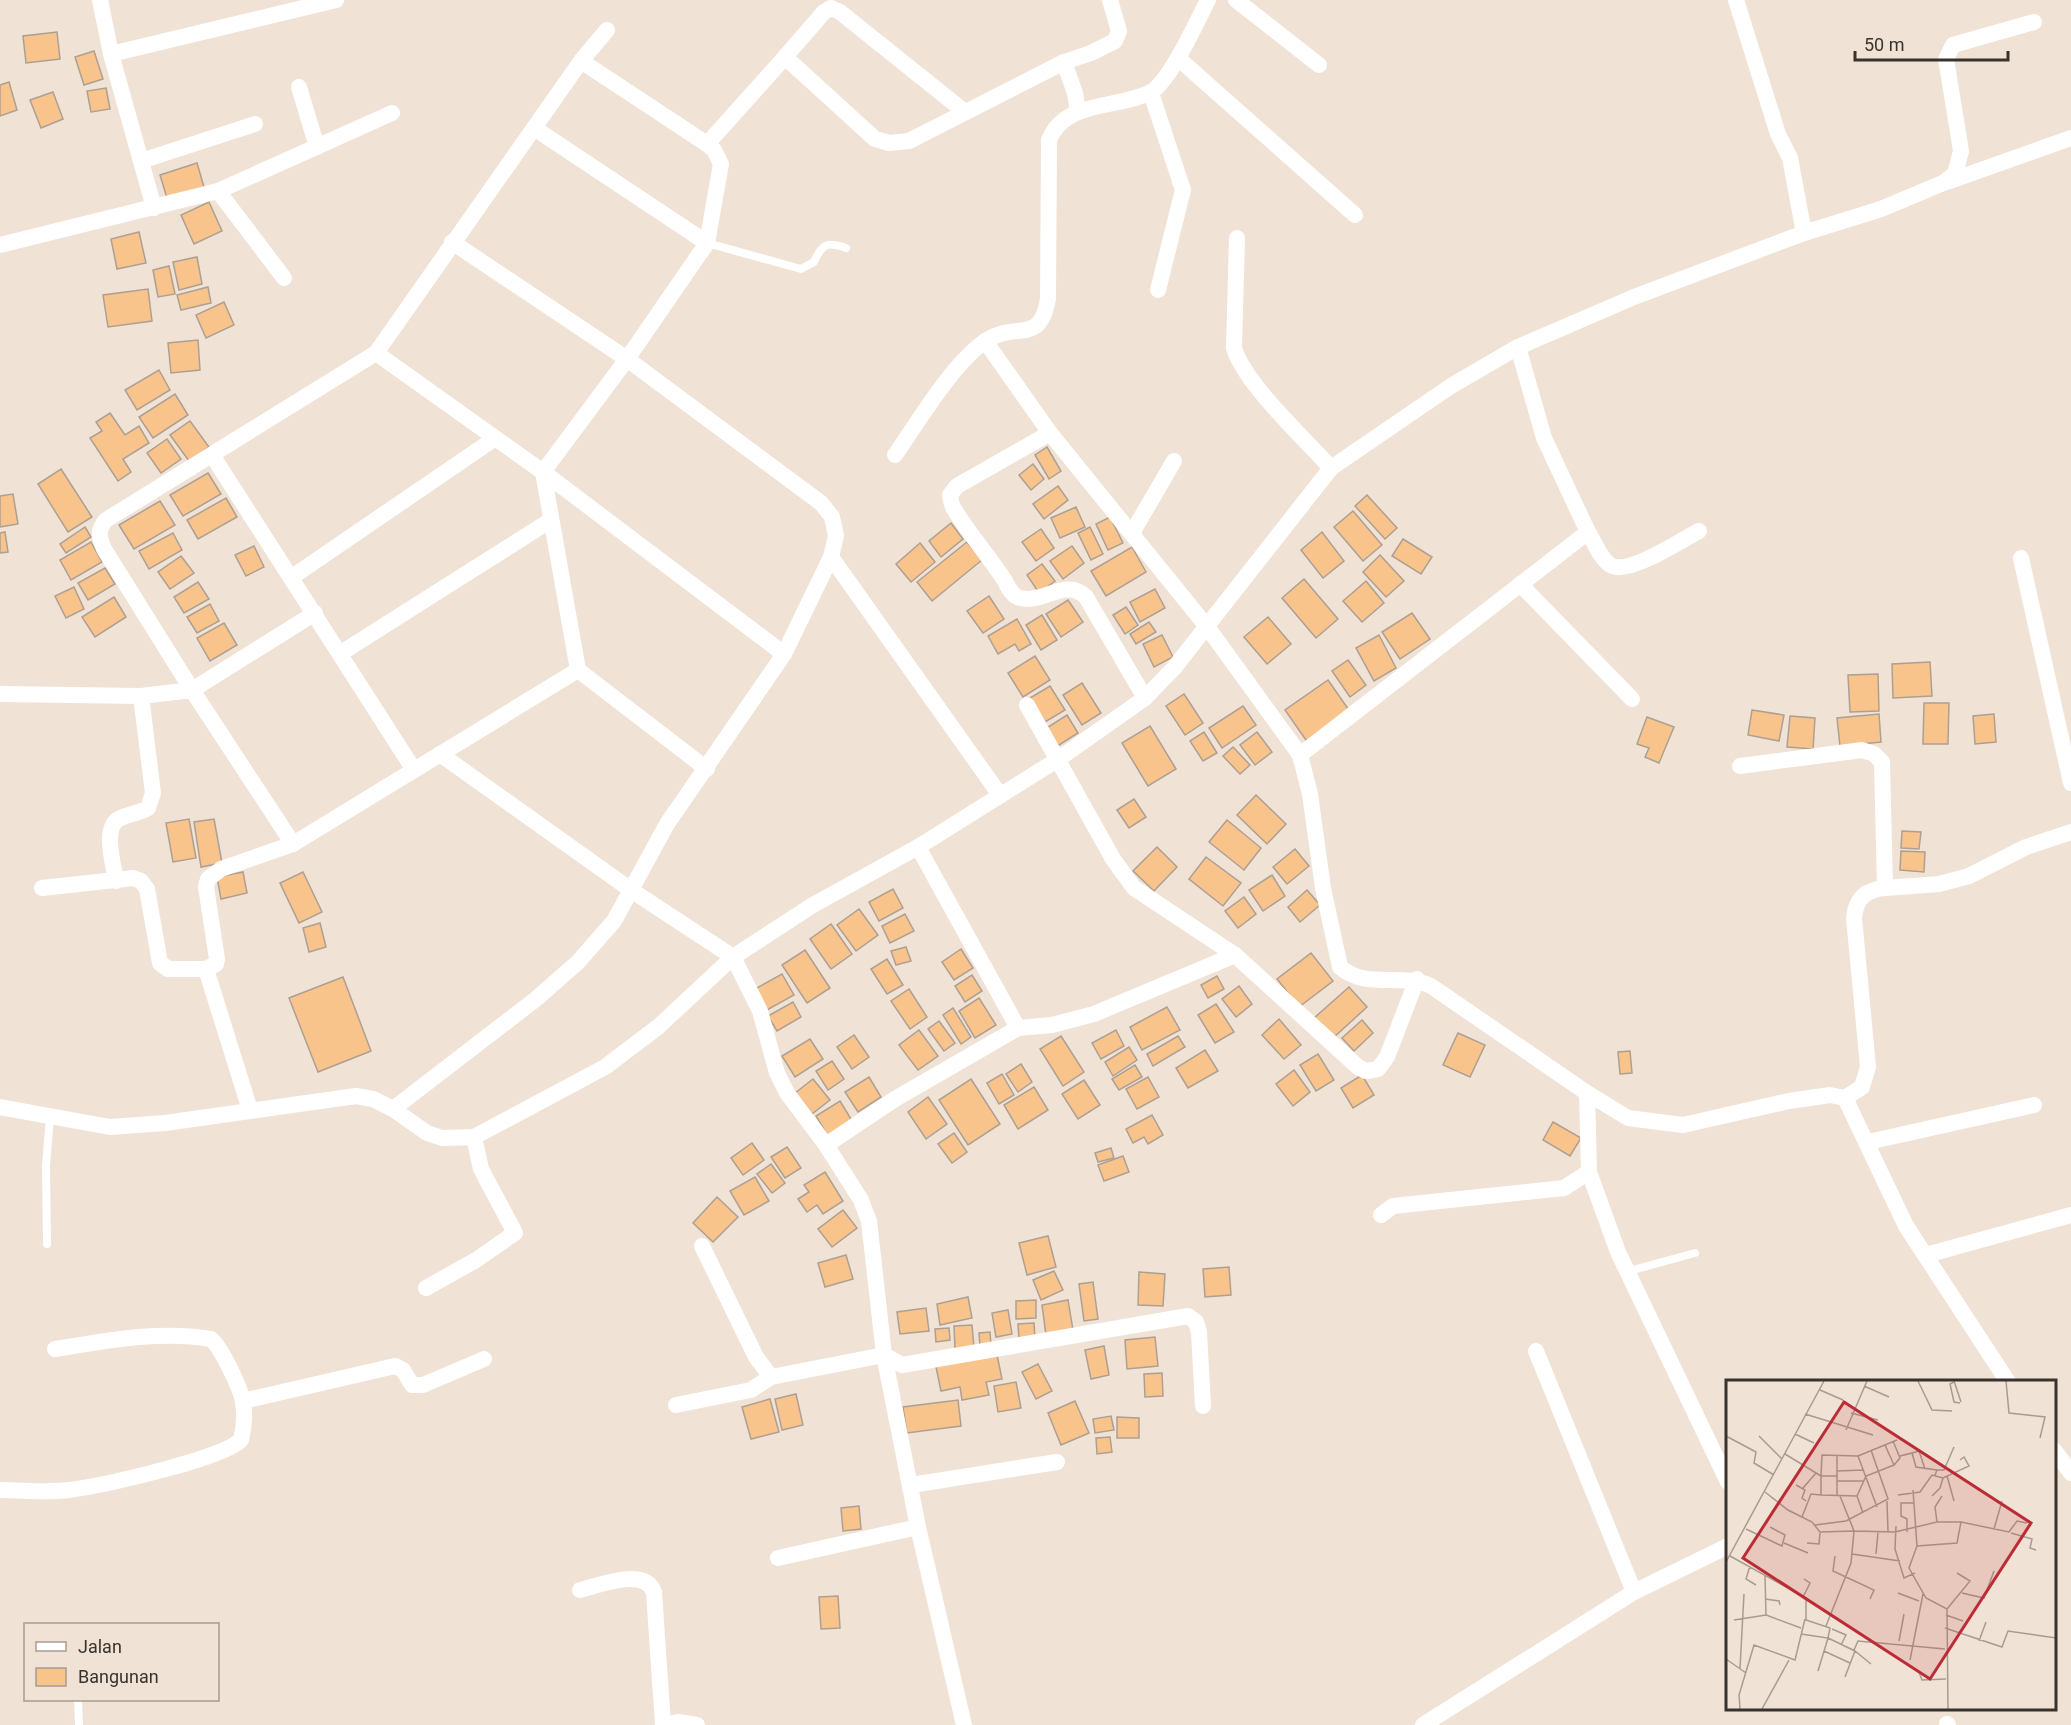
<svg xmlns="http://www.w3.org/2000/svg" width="2071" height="1725" viewBox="0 0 2071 1725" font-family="Roboto,sans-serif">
<rect width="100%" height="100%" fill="#f0e2d4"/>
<g fill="#f9c38c" stroke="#ada093" stroke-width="1.5">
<path d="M57,32L60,59L26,63L23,36Z"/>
<path d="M94,51L103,79L84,85L75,57Z"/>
<path d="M9,82L17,110L0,116V85Z"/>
<path d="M106,88L110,109L91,112L87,91Z"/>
<path d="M53,92L63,119L41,128L30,100Z"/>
<path d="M197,163L204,187L167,198L160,175Z"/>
<path d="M209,202L222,231L194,244L181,215Z"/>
<path d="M139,232L146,263L117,269L111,239Z"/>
<path d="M197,257L202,284L179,290L173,262Z"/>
<path d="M169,266L175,294L158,297L153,270Z"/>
<path d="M208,287L211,303L181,310L177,295Z"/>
<path d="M148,289L152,321L108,327L103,295Z"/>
<path d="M224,302L234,325L206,338L196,315Z"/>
<path d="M198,340L200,370L171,373L168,343Z"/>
<path d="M159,370L170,390L137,410L125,390Z"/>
<path d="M175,394L188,415L153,438L139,417Z"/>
<path d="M110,413L125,435L139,426L149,443L123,459L131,472L118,481L90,438L102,431L96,422Z"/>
<path d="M190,421L209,447L189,461L170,435Z"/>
<path d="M167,439L181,459L161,473L147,453Z"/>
<path d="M1047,447L1061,471L1049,479L1035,455Z"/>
<path d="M1033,464L1044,479L1031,490L1019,475Z"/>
<path d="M61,469L92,517L68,532L38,484Z"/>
<path d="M208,473L221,494L183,516L170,495Z"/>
<path d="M1058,486L1068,500L1044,519L1033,504Z"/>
<path d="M13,494L18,524L0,527V496Z"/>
<path d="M1367,495L1397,528L1385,539L1355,506Z"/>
<path d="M226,498L237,517L198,539L187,520Z"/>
<path d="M160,501L175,525L134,549L119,525Z"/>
<path d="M1076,507L1085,527L1060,538L1051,518Z"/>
<path d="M1353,511L1382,545L1363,561L1334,527Z"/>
<path d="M1110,517L1123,543L1108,550L1096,524Z"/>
<path d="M951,523L963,539L941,557L929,541Z"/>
<path d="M85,527L91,537L66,553L60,544Z"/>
<path d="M1090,527L1103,554L1091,560L1078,533Z"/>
<path d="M1041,529L1054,548L1036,561L1022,542Z"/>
<path d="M5,532L8,552L0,553V533Z"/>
<path d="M1322,532L1344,561L1323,578L1301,550Z"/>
<path d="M173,533L182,550L149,569L139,551Z"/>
<path d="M1403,539L1432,557L1421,574L1392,556Z"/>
<path d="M91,542L102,562L71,580L60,560Z"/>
<path d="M967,542L982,560L932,601L917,582Z"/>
<path d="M920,543L935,562L911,582L896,564Z"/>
<path d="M254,546L264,567L246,576L235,555Z"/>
<path d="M1072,546L1084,563L1063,579L1050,561Z"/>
<path d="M1132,547L1146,572L1106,596L1091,571Z"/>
<path d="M1380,555L1404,581L1386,597L1363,572Z"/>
<path d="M181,556L194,573L170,589L158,572Z"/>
<path d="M1042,564L1055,581L1039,593L1027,575Z"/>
<path d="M105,568L115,584L88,600L78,583Z"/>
<path d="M1304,579L1338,619L1316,638L1282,598Z"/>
<path d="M1366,581L1384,603L1362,622L1343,601Z"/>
<path d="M198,582L209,599L184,613L174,597Z"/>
<path d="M74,587L84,609L66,618L55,596Z"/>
<path d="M1155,589L1165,608L1140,622L1130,602Z"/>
<path d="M989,596L1004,619L983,633L967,611Z"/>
<path d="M114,597L126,617L95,637L82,617Z"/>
<path d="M1068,600L1083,622L1061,637L1046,614Z"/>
<path d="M210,604L219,621L197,633L187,617Z"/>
<path d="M1126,607L1138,625L1125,634L1113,615Z"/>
<path d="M1412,613L1430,639L1400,659L1382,632Z"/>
<path d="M1042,615L1057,640L1041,650L1026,625Z"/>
<path d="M1268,617L1291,644L1267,664L1244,637Z"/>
<path d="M1017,619L1031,644L1019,651L1015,644L998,654L988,636Z"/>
<path d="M1149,622L1156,632L1136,644L1130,634Z"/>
<path d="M224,623L237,645L210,661L197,638Z"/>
<path d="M1162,635L1173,657L1154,667L1143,644Z"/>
<path d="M1379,635L1396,668L1374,681L1356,648Z"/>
<path d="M1035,656L1050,680L1023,697L1008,673Z"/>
<path d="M1348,660L1366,685L1350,697L1332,671Z"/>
<path d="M1930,662L1932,696L1893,698L1892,664Z"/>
<path d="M1878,674L1879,711L1850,712L1848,675Z"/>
<path d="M1328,680L1351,713L1308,743L1285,710Z"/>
<path d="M1082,683L1101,713L1082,725L1063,695Z"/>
<path d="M1050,686L1065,710L1045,722L1030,698Z"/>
<path d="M1184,694L1203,723L1185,735L1166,706Z"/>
<path d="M1924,703H1949L1948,744H1923Z"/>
<path d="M1243,706L1256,725L1222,748L1209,728Z"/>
<path d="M1752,710L1784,715L1779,741L1748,735Z"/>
<path d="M1879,714L1881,742L1840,746L1837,718Z"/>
<path d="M1994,714L1996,742L1975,744L1973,716Z"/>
<path d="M1067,715L1078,733L1056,747L1045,729Z"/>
<path d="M1790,716L1815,718L1813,749L1787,747Z"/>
<path d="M1647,717L1674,727L1659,763L1645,757L1649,748L1637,744Z"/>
<path d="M1150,726L1176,769L1148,786L1122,743Z"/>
<path d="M1204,732L1217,753L1203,761L1190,741Z"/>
<path d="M1257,732L1272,752L1255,765L1240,745Z"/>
<path d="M1233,747L1250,765L1240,774L1223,756Z"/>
<path d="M1256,795L1286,824L1267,844L1237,815Z"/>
<path d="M1134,799L1146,817L1129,828L1117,810Z"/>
<path d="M189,819L196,858L173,862L166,823Z"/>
<path d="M214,819L222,863L201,867L194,822Z"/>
<path d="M1227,820L1261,848L1244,870L1209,842Z"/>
<path d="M1902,831L1921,832L1919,849L1901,848Z"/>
<path d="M1157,847L1177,867L1154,891L1133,871Z"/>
<path d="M1295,849L1309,866L1287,884L1273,867Z"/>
<path d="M1901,851L1925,852L1924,872L1900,870Z"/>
<path d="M1206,857L1241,883L1223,906L1189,879Z"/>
<path d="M243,872L247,893L221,899L217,877Z"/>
<path d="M303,872L322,912L299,923L280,883Z"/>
<path d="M1272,875L1285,896L1263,911L1249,890Z"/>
<path d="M893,889L903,908L879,921L869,902Z"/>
<path d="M1307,890L1320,905L1300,922L1288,907Z"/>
<path d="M1244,897L1256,914L1238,928L1225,911Z"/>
<path d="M859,909L878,935L856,951L837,925Z"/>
<path d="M905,914L914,931L890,943L882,926Z"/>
<path d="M320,923L326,947L309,952L303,928Z"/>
<path d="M831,924L852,954L831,969L810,939Z"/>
<path d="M906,947L911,961L896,965L891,951Z"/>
<path d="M961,949L973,968L954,980L942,962Z"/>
<path d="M805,950L830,988L807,1003L782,965Z"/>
<path d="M1311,953L1333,981L1299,1007L1277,979Z"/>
<path d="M887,959L903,985L887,994L871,969Z"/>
<path d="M782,974L794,995L767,1010L755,989Z"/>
<path d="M972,975L982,991L965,1002L955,986Z"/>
<path d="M1217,976L1224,989L1208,998L1201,985Z"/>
<path d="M343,977L371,1051L318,1072L289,998Z"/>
<path d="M1239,986L1252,1004L1236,1017L1222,999Z"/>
<path d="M1349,987L1367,1007L1332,1039L1314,1018Z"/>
<path d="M909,989L927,1017L910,1029L891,1001Z"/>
<path d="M979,998L996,1025L975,1038L959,1011Z"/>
<path d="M793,1002L801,1017L777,1031L768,1016Z"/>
<path d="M1216,1004L1234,1032L1215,1043L1198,1015Z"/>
<path d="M1167,1007L1180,1030L1142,1050L1130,1027Z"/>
<path d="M953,1008L971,1037L961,1044L943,1015Z"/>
<path d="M1279,1019L1301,1045L1284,1059L1262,1035Z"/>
<path d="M1362,1020L1373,1033L1354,1051L1342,1038Z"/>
<path d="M939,1021L955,1043L944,1051L928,1029Z"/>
<path d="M919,1030L938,1056L918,1070L899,1045Z"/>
<path d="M1116,1030L1124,1046L1101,1059L1092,1043Z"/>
<path d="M1458,1033L1485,1045L1470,1077L1443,1065Z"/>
<path d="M854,1035L869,1057L852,1069L837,1047Z"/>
<path d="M1061,1036L1084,1072L1063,1086L1040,1049Z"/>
<path d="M1178,1036L1185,1047L1153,1066L1147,1054Z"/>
<path d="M810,1039L823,1059L795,1077L782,1056Z"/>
<path d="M1129,1047L1137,1060L1113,1076L1105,1062Z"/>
<path d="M1205,1050L1218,1071L1188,1088L1176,1068Z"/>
<path d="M1630,1051L1632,1073L1620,1074L1618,1052Z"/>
<path d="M1318,1054L1334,1080L1316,1091L1300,1065Z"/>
<path d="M832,1061L844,1079L828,1090L816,1071Z"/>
<path d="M1021,1064L1032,1082L1018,1092L1006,1074Z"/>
<path d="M1135,1065L1142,1077L1119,1090L1112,1079Z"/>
<path d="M1294,1070L1310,1092L1293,1106L1276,1084Z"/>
<path d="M1002,1074L1014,1095L999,1104L987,1083Z"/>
<path d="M1362,1075L1374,1095L1353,1108L1341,1088Z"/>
<path d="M869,1077L881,1097L858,1112L845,1092Z"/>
<path d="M1148,1077L1159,1097L1137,1109L1126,1089Z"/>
<path d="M813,1079L830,1100L812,1114L795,1093Z"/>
<path d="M971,1079L1000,1124L968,1145L939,1100Z"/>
<path d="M1084,1080L1100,1105L1078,1119L1062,1094Z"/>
<path d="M1034,1087L1048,1110L1018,1129L1004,1105Z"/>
<path d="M928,1097L947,1124L926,1139L908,1112Z"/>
<path d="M840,1101L854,1124L829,1138L816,1116Z"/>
<path d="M1152,1115L1163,1135L1148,1144L1144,1137L1133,1143L1126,1129Z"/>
<path d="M1553,1122L1581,1138L1570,1156L1543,1140Z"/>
<path d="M954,1133L967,1152L952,1163L938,1144Z"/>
<path d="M752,1143L764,1160L743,1175L731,1158Z"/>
<path d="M787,1147L801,1168L785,1178L771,1157Z"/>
<path d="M1111,1148L1114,1158L1098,1162L1095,1153Z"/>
<path d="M1123,1156L1129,1172L1104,1181L1098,1165Z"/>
<path d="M771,1164L785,1183L772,1193L757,1174Z"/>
<path d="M825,1172L843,1201L823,1214L817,1205L807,1212L798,1199L809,1192L804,1185Z"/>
<path d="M755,1177L769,1201L744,1215L730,1191Z"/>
<path d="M717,1197L738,1217L713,1242L693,1223Z"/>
<path d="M843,1210L857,1228L832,1247L818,1229Z"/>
<path d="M1048,1236L1056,1267L1027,1275L1019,1243Z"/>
<path d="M846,1255L853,1279L825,1287L818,1263Z"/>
<path d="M1229,1267L1231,1295L1205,1297L1203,1269Z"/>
<path d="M1054,1271L1063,1290L1041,1300L1033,1280Z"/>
<path d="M1139,1272L1165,1274L1163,1306L1138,1305Z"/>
<path d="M1093,1282L1098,1319L1084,1321L1079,1284Z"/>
<path d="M968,1297L972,1318L940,1325L937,1304Z"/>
<path d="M1036,1300V1318L1016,1319V1301Z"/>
<path d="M1068,1300L1073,1330L1046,1335L1042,1305Z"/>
<path d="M926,1308L929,1331L900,1334L897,1312Z"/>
<path d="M1008,1310L1012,1334L996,1337L992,1313Z"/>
<path d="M1034,1323L1035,1339H1019L1018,1324Z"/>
<path d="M972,1325L974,1348L955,1349L954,1326Z"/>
<path d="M949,1328L950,1340L936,1342L935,1329Z"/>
<path d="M990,1332L991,1346L980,1347L979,1333Z"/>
<path d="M1155,1337L1158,1366L1127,1369L1125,1340Z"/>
<path d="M1104,1346L1109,1375L1091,1379L1085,1350Z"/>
<path d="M996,1350L1002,1379L986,1382L989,1395L962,1400L960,1387L941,1391L935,1362Z"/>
<path d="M1038,1364L1052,1391L1036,1399L1022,1372Z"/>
<path d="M1162,1373L1163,1396L1145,1397L1144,1374Z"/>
<path d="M1016,1382L1021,1408L998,1412L994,1386Z"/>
<path d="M796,1394L803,1425L782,1430L775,1399Z"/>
<path d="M770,1399L779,1432L751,1439L742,1407Z"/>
<path d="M958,1400L961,1426L907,1433L903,1407Z"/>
<path d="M1075,1401L1089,1433L1061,1445L1048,1413Z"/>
<path d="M1111,1416L1114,1430L1095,1433L1093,1419Z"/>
<path d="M1117,1417L1139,1418V1438H1117Z"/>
<path d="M1110,1437L1112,1452L1097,1454L1096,1438Z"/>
<path d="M859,1506L861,1529L843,1531L841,1508Z"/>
<path d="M838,1596L840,1628L821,1629L819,1597Z"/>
</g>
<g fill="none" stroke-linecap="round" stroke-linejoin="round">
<g stroke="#fff" stroke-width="8">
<path d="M707,243L801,269L814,262C822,244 827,241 846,248"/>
<path d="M47,1244L46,1166L50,1117"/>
<path d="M1629,1271L1695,1253"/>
<path d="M78,1700L79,1725"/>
</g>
<g stroke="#fff" stroke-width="16">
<path d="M100,0L111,54L154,208"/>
<path d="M1236,0L1319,65"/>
<path d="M1736,0L1778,134L1790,158L1804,233"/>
<path d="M111,54L336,0"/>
<path d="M785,57L824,12L831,8L840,12L965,112"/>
<path d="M1179,59L1355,215"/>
<path d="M581,61L707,144L714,150L721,164L707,243"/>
<path d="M299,87L317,147"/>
<path d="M1151,93L1183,190L1158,290"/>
<path d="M1078,112L1075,93L1064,62L1091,53L1115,41L1119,31L1110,0"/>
<path d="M707,144L785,57L875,139L889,143L909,141L1064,62"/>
<path d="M141,161L255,124"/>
<path d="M1947,182L2071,138"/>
<path d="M218,191L284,278"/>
<path d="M0,245L218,191L392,113"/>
<path d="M985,341L1050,433L1208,628L1300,755L1310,794L1323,888L1340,967C1366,990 1401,972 1431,986L1587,1093L1628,1118L1683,1125L1789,1101L1830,1095L1845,1098L1906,1226L2008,1382"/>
<path d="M376,353L543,472L784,654"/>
<path d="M1050,433L957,486L950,495C951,500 951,505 954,509C969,534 989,556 1005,581C1008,587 1012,596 1020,598C1044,604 1066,577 1086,597L1145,698"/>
<path d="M212,455L414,770"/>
<path d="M895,455C918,422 954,361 987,340C1016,321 1040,346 1048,299L1049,140C1065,100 1116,109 1149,93C1169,84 1197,21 1208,0"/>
<path d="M1331,468L1451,386L1518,347L1634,297L1804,233L1881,209L1943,183L1955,174L1961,151L1946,59L1953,45L2034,22"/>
<path d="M1588,532C1594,541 1601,561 1612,566C1631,574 1681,540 1699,531"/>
<path d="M1132,533L1174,461"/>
<path d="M831,557L1000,795"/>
<path d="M2021,558L2071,783"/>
<path d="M292,577L494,439"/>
<path d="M1520,584L1632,699"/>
<path d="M315,613L192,690L104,549C99,537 97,530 106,520L376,353L581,61L607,30"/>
<path d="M341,653L551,520"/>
<path d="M578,670L707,769"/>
<path d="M0,694L141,696L192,690L293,844L578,670L543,472L627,359L707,243L534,128"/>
<path d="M1027,705L1113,859L1134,888L1235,955L1358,1067L1366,1071L1378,1069L1387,1057L1417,979"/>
<path d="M440,754L631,890L733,957L813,905L918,847L1057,760L1145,698L1174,668L1331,468C1305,439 1244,383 1234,348L1237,238"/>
<path d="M1300,755L1588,532L1544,438L1518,347"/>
<path d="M1740,766L1862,750L1874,754L1882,762L1885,888C1865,890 1856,898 1854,918L1868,1067L1862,1087L1845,1098"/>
<path d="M918,847L1018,1028"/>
<path d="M116,881C114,866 103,831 117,820C125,814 139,814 148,808L153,793L141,696"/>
<path d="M42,888L133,878L141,881L147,889L160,963L168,969H206"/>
<path d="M1885,888L1939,884L1969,876L2026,847L2071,832"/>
<path d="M1587,1093L1589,1172L1618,1252L1728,1482"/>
<path d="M0,1107L110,1127L165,1123L356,1096L373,1099L393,1109L427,1133L442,1138L474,1137L605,1067L658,1027L733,957L760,1011L777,1073L787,1093L826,1145L861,1200L869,1221L884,1355L918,1527L964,1725"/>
<path d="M393,1109L536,999L578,962L614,921L667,824L784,654L831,557L836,536L832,517L821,503L627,359L452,242"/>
<path d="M250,1110L206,969L216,964L217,959L206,887L208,879L221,869L293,844"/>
<path d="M1868,1142L2034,1105"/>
<path d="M826,1145L895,1099L1018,1028L1052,1025L1094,1014L1235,955"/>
<path d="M1381,1215L1393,1206L1564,1188L1589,1172"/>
<path d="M702,1246L756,1357L771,1377L884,1355L902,1365L914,1363L1188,1316L1196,1322L1199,1332L1203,1406"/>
<path d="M1926,1255L2071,1215"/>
<path d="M426,1288L476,1260L515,1233L481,1169L474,1137"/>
<path d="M1536,1351L1634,1592"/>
<path d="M243,1401L395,1366L403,1370L412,1385H423L484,1359"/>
<path d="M676,1405L751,1390L771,1377"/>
<path d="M2054,1450L2071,1473"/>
<path d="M911,1485L1057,1462"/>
<path d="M0,1490C23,1490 47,1493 69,1490C101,1486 222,1459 241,1440C244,1429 245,1415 243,1402C241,1389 221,1347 211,1339C160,1330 106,1341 55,1349"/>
<path d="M778,1558L918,1527"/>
<path d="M580,1590C600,1585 645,1567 654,1592L663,1725"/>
<path d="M1947,1724L1948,1725"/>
<path d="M668,1725L678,1722L697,1725"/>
<path d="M1423,1725L1634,1592L1728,1546"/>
</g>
</g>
<g transform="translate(1726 1380)">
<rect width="330" height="330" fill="#f0e2d4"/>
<path fill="none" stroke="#a79c92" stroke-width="1.5" d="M192,1L206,30L226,31M228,1L235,22M280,1L283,33L319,37L314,58M228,2L224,4L228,22L234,23M138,6L163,17M94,10L117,20M125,33L152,40M79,34L147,55M120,50L141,1M69,54L88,63M0,56L30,72L28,83L48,95M33,56L56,79M167,61L174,78L168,85M186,73L193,71L199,89M59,74L95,96V115L131,116L140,96L168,85L159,65M132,76L151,127M174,76L186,73L190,87L211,90M111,91L137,90M209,95L211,90H218L228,67M111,96H95L96,75L132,76L171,60M221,96L228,121M111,101H138M70,105L79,110L76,118L80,121M77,108L90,93M187,110L191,166L183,188L200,218L221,229L222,329M39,112L62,130L86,142L94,152L128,151L125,183L100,246M172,115L194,112L206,95L217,98L243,86L238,77L234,80M111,116V75M114,116L128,151L169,152L211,142L209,127L216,116M131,116L137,133M206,116L214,108L217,98M161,121L162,152M76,137L85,114L95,115M211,142H235L283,152L291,141L301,143M89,145L120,141L162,119L145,70M170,146L169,169L178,198L189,193M20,149L56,166L59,155L44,147M268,149L276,121M181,152V139L175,136V123H188M285,153L306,159L304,168L310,170M58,163L82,173M81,163L93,164L94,153M191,166L231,163L235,142M126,174L174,181M150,174L152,152M4,176L80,218V240L104,248L102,258L129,271L119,297M109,176L107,191L148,210L144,219M0,182L98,1M24,186L20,199L30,205M39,195L40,235L75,248M172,213L193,221M236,213L258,218L268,191M77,217L84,203L78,199M39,219L53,221L54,225M221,229L244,201L231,193M220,235L237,241M8,240L40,235M219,248L276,267L282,251L330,258M106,249L120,255L115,265M75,254L102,258L92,291M173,261L178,234M253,261L260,242M128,270L132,261L219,269M98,271L124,283M129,271L145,284M0,279L20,293M184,280L197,214M14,288L18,214M193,292L196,300L220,299M14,329L13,315L28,265L69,280L79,239M36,329L63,280"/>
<path fill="#bc2c36" fill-opacity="0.15" stroke="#bc2c36" stroke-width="3" d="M118,22L305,143L204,299L17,178Z"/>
<rect width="330" height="330" fill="none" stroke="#39332e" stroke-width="3"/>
</g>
<rect x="24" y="1623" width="195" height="78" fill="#f0e2d4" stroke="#a79c92" stroke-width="1.5"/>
<rect x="36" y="1642" width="30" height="9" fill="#ffffff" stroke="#a79c92" stroke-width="1.5"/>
<text x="78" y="1653" font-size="18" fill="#39332e">Jalan</text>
<rect x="36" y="1668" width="30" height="18" fill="#f9c38c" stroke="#a79c92" stroke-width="1.5"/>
<text x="78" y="1683" font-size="18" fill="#39332e">Bangunan</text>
<path d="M1855 51v9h153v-9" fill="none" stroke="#39332e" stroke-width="3"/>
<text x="1864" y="51" font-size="18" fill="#39332e" stroke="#f0e2d4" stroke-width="4.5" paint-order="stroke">50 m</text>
</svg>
